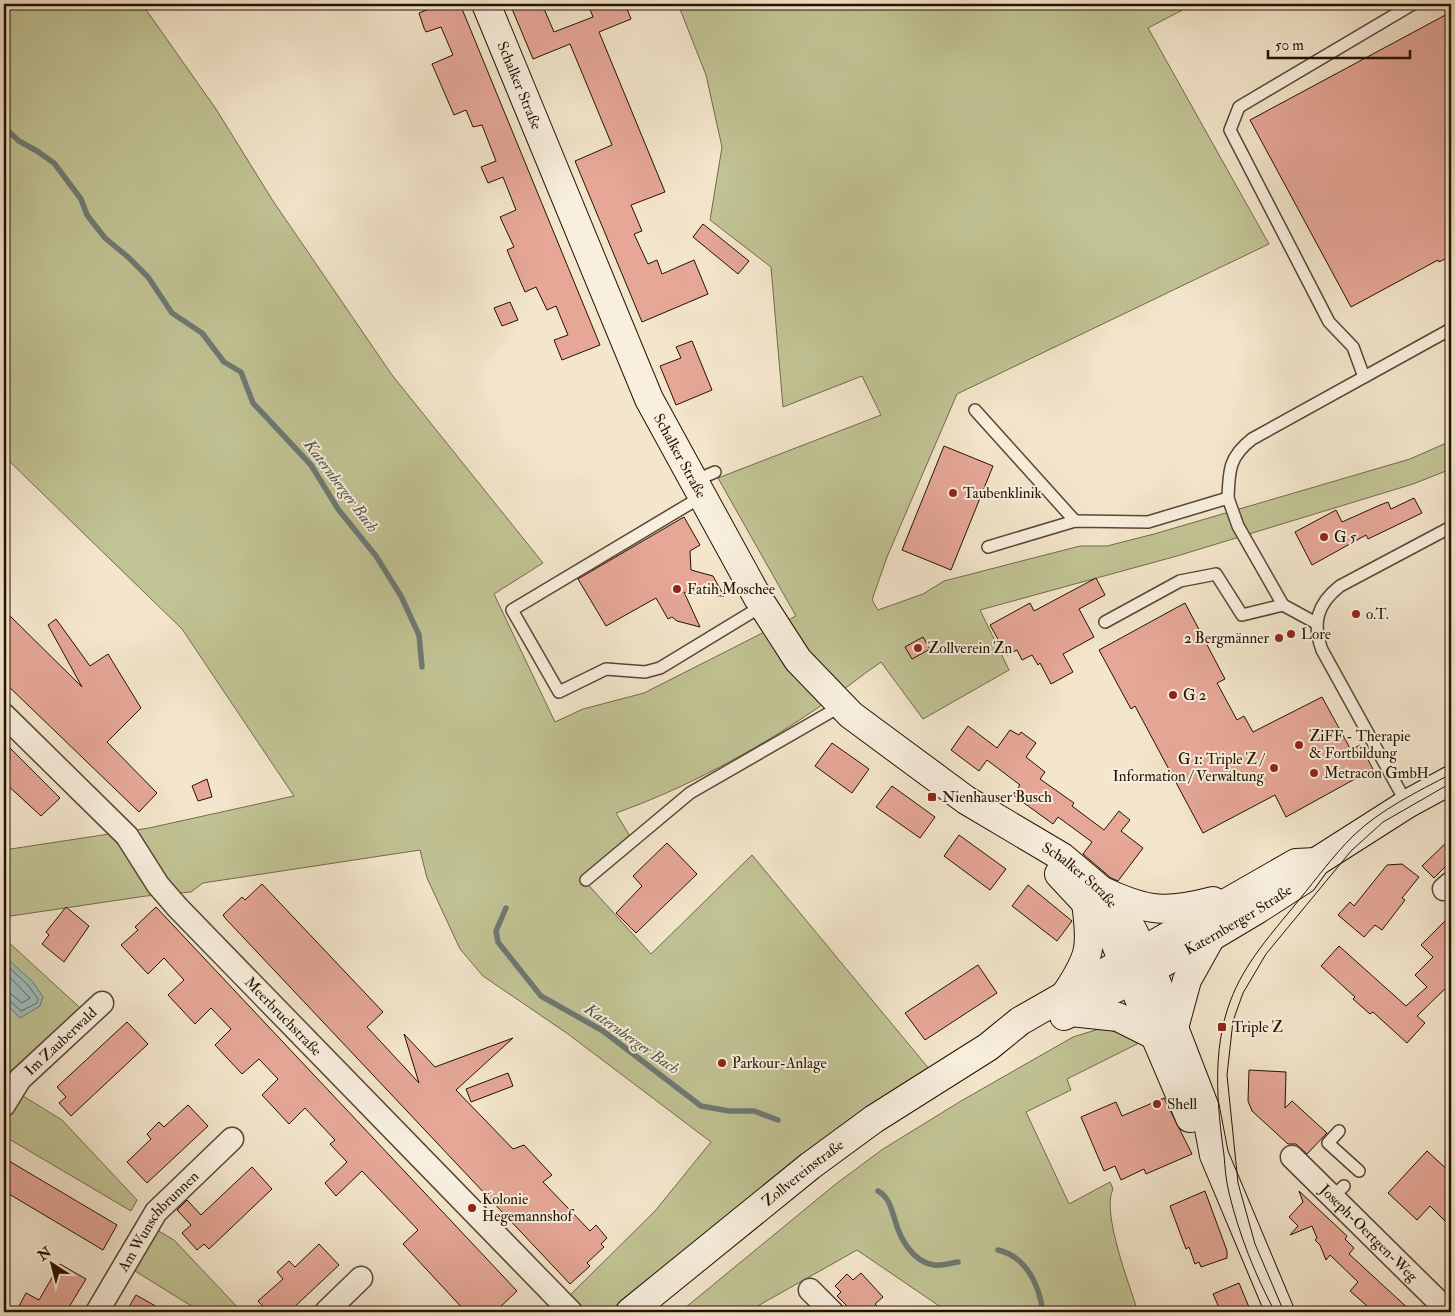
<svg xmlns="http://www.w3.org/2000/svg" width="1455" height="1316" viewBox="0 0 1455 1316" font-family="'IM FELL Double Pica',serif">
<rect width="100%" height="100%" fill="#f4e6cc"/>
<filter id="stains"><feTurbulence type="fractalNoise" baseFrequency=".004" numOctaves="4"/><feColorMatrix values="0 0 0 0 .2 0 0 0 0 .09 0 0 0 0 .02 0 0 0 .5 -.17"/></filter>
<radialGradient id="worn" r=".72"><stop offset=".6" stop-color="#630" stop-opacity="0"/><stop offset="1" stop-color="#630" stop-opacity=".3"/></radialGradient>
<g fill="#c1c394" stroke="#726a4a">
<path d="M4,4H142L216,109L273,201L392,375L543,563L494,594L555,722L583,709L644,693L796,616L718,478L881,415L862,376L783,407L771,267L710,220L722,147L706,75L678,4H1194L1148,28L1269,244L957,394L887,557L872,600L878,610L923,594L944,581L1080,546H1107L1154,534L1410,459L1451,441V469L1413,484L1177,556L980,610L1009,670L923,719L881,662C859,677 839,694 816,709C756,750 684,789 616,813L631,838L583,879L651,954L752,855L935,1076L628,1312H573L563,1302L655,1211L711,1142L568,1034L483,976L460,949L427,878L420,850L203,883L191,892L146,896L4,917V850L149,828L294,796L182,629L4,456Z"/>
<path d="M4,938L90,1017L4,1113Z"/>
<path d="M1099,1029C1115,1030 1126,1034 1139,1043L1067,1079L1071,1090L1026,1112L1069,1204L1110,1182L1113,1189C1101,1212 1130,1286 1138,1312H948L857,1250L747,1312H680L837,1183L883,1149L961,1101L1073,1037Z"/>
<path d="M18,1093L62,1120L137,1200L131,1211L4,1136V1115Z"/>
<path d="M152,1227L174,1240L242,1312H201L127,1266Z"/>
</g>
<path fill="#9ebebf" stroke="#6d7973" d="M4,956L32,981L43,997L40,1006L20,1018L4,1002Z"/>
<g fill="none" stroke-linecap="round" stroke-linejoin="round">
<g stroke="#616860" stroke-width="1">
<path d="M4,963L28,985L38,999L37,1003L21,1011L9,1000L4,998"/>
<path d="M4,971L30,998L22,1003L11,994L4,992"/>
</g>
<g stroke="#6d7973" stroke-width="5.5">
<path d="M4,127L19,141L37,151L54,163L81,199L87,215L105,238L128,257L148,277L172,313L202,333L224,362L241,372L253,403L311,465L338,509L376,556L401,596L419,635L422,667"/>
<path d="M506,908L496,931L498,942L541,996L603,1031L701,1106L729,1111H754L778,1120"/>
<path d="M878,1191C889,1197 891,1208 895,1220C900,1239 913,1262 934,1265C942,1266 951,1263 958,1262"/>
<path d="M998,1250C1027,1257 1039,1285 1043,1312"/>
</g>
</g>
<g fill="#e6a797" stroke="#241100">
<path d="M432,4H460L600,345L562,360L554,340L568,335L556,306L547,310L536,287L525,292L507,250L514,247L500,217L516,210L503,177L488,183L481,167L496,161L482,125L473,127L466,110L454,115L432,64L453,55L441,27L426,32L424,28L419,13L434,7Z"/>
<path d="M510,4H542L554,32L593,17L588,4H625L631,19L599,32L665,192L631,205L642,231L634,234L648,264L657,260L662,274L694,260L708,294L642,322L575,161L612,145L570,44L533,59Z"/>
<path d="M1451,12V256L1439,262L1438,260L1351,307L1250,120Z"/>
<path d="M703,224L749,261L738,274L693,237Z"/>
<path d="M510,302L518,320L502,326L494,308Z"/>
<path d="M692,341L712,390L676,405L660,366L681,358L676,347Z"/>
<path d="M944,446L993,466L951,570L902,550Z"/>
<path d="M1414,498L1422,513L1368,539L1366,535L1312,565L1295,532L1336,510L1342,522L1380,505L1388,502L1391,509Z"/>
<path d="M684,517L700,545L690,551L691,570L713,576L724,596L687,594L684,592L700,627L677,621L672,617L668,619L656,598L606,626L578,579Z"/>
<path d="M1096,578L1105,595L1079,609L1094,637L1063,654L1073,672L1051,684L1040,663L1038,665L1032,655L1022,660L1017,650L1007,655L990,625L1030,603L1034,611Z"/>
<path d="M1185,603L1225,679L1217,683L1237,720L1244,716L1253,732L1322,697L1351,750L1360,745L1373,769L1286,817L1275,795L1203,833L1135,706L1131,709L1099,650Z"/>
<path d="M4,610L82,687L48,625L56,619L90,666L108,654L141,708L107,742L157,793L139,812L4,682Z"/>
<path d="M923,637L930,649L912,659L905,647Z"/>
<path d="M968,726L997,748L1010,730L1019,735L1021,732L1036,743L1026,757L1045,772L1040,779L1074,803L1072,806L1104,830L1119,811L1130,820L1121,831L1143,848L1118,881L1111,878L1083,854L1092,842L1058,817L1053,824L1013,795L1020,785L987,760L979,771L951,750Z"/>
<path d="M4,742L60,798L41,816L4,782Z"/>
<path d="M832,743L869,769L852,793L815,766Z"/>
<path d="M207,779L212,797L198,801L192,786Z"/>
<path d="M892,786L935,817L920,838L876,807Z"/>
<path d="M959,835L1006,869L990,890L944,856Z"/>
<path d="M1451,838V861L1434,878L1422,866Z"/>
<path d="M667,843L697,874L636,933L616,913L642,886L633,876Z"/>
<path d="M1402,864L1419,877L1402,898L1405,900L1382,930L1375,925L1364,937L1338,915L1350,902L1354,906L1387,865Z"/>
<path d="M262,884L383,1012L367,1027L419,1083L404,1034L435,1067L513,1038L456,1090L513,1149L524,1145L552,1175L543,1182L590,1231L596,1225L607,1238L601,1244L604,1247L587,1263L590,1266L570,1284L225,918L223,915L242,897L245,900Z"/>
<path d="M1028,885L1072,921L1057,941L1012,906Z"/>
<path d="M66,907L89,926L64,962L42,944L49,935L46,932Z"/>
<path d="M156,907L517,1291L495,1312H466L440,1284L403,1244L418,1230L362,1171L336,1196L325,1183L347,1162L330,1144L335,1140L305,1108L289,1124L275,1109L262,1095L278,1079L259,1059L242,1074L215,1045L231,1029L211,1008L195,1024L168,995L184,980L164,958L148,974L121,945L138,930L135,927Z"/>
<path d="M1451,915V983L1417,1016L1425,1023L1407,1043L1373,1012L1370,1014L1353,999L1355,997L1321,966L1339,946L1406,1006L1427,987L1415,975L1433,957L1421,945Z"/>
<path d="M978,965L997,993L925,1040L905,1013Z"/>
<path d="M127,1022L148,1044L71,1116L59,1103L66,1097L57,1087Z"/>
<path d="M1249,1070L1286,1072L1285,1108L1292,1101L1327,1133L1307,1154L1296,1144H1288L1252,1111L1248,1101Z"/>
<path d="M508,1073L513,1086L471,1102L466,1089Z"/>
<path d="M1164,1098L1192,1154L1146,1174L1144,1169L1121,1180L1115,1166L1104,1171L1081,1117L1116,1102L1122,1116Z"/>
<path d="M188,1105L208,1126L147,1183L127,1162L151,1139L147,1134L159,1122L164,1127Z"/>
<path d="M1427,1151L1451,1173V1227L1430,1206L1417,1220L1388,1193Z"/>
<path d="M4,1158L117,1225L103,1250L4,1191Z"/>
<path d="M252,1167L272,1189L209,1249L204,1244L197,1250L182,1233L191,1225L177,1210L187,1200L201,1215Z"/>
<path d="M1205,1191L1227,1251V1258L1201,1267L1199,1262L1195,1264L1189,1247L1186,1249L1170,1206Z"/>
<path d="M1299,1191L1347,1236L1345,1239L1354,1248L1349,1254L1412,1312H1374L1350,1291L1358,1282L1330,1255L1326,1260L1320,1245L1315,1240L1317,1238L1312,1226L1290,1235L1298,1226L1289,1217L1303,1202Z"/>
<path d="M319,1244L339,1265L289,1312H268L258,1301L283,1279L277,1272L289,1261L295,1267Z"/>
<path d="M60,1264L86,1279L66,1312H25L18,1308L26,1293L39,1300Z"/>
<path d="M861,1273L883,1297L875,1304L883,1312H853L837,1296L841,1292L835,1286L847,1274L853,1280Z"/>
<path d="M1239,1283L1251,1312H1221L1213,1294Z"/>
<path d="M136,1295L166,1312H126Z"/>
</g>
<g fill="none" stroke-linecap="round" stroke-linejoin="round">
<g stroke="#584633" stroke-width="14">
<g id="lane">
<path d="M1364,377L1353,347L1329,322L1230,130L1239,107L1413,4"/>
<path d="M975,410L1075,521"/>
<path d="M694,481L715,472"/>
<path d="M701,497L512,610L559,692L606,669L645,672L660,668L762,606"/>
<path d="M1228,498C1229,470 1229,457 1252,439L1451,329"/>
<path d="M988,547L1075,521L1148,522L1228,498L1238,526L1283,605L1316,623"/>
<path d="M1105,622L1180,581L1216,574L1242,615L1283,605"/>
<path d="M1407,804L1322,650C1312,623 1317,604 1340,586L1451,527"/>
<path d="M586,880L690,793L841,706"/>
<path d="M1339,1131L1328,1143L1359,1171"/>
<path d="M1333,1197L1344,1186"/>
</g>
</g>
<g stroke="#584633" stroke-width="25">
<g id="street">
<path id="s1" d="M4,715L127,836L158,885L178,908L571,1312"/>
<path d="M1444,889L1451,883"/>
<path id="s2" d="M4,1105L20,1079L102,1003"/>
<path id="s3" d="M1292,1157L1449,1312"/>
<path d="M810,1290L832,1312"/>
<path id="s4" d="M97,1312L156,1212L232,1139"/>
<path d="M326,1312L361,1278"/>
</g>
</g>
<g stroke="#241100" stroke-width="30">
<g id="secondary">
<path id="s5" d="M486,4L649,399L758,598L798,660L851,715L966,800L1062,857L1101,890L1118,910L1132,929L1151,968L1205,1108L1214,1155L1280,1312"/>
<path d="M1059,874L1086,903L1114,940L1190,1118"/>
<path d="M1105,892C1148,912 1167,913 1213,901"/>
<path d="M1067,992C1091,956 1092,946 1086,903"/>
<path d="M1071,1012L1118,1017L1154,1035"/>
<path id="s6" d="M1064,1016L1211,937L1258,909L1303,880L1316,862L1407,804L1451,780"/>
<path d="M1174,1028L1187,980L1211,937"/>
<path id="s7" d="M630,1312L810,1166L874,1119L988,1047L1020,1021L1296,863L1316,862"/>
</g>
</g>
<use href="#lane" stroke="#f8efde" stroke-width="11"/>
<use href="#street" stroke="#f8efde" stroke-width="22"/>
<use href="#secondary" stroke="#f8efde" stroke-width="28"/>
<g stroke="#241100" stroke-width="1">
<path d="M1275,1312C1255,1275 1239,1234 1229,1193C1226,1181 1225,1168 1224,1155C1217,1105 1212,1050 1230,1002C1244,963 1273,932 1299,900C1317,878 1333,856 1353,836C1381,809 1417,792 1451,774"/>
<path d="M1284,1312L1255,1244L1238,1183L1227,1075L1233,1021L1243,993L1266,954L1351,851L1383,822L1451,783"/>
</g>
</g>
<g fill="#8f2418" stroke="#f8efde" stroke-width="2">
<circle cx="953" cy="493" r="5"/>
<circle cx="1324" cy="537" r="5"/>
<circle cx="677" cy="589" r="5"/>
<circle cx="1356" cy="614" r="5"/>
<circle cx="1291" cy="634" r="5"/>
<circle cx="1279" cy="638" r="5"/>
<circle cx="918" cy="648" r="5"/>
<circle cx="1173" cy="695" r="5"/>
<circle cx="1299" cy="745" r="5"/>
<circle cx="1274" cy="768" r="5"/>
<circle cx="1314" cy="773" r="5"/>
<rect x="927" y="792" width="10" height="10" rx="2.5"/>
<rect x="1217" y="1022" width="10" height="10" rx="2.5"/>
<circle cx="722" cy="1063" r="5"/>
<circle cx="1157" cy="1104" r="5"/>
<circle cx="472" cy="1208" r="5"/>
</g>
<g text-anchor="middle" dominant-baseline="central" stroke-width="4" stroke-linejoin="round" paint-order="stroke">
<g font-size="15" fill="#241100" stroke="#f8efde">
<text stroke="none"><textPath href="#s5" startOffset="88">Schalker Straße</textPath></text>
<text stroke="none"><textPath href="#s5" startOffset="492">Schalker Straße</textPath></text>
<text stroke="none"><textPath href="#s5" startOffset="1084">Schalker Straße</textPath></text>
<text stroke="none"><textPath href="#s6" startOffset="199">Katernberger Straße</textPath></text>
<text stroke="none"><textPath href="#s1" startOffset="412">Meerbruchstraße</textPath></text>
<text stroke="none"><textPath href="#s2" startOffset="86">Im Zauberwald</textPath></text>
<text stroke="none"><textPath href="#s7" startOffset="222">Zollvereinstraße</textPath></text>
<text stroke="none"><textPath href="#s4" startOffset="110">Am Wunschbrunnen</textPath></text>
<text stroke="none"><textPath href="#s3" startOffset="108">Joseph-Oertgen-Weg</textPath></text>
</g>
<g font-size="15" fill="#241100" stroke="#f8efde" text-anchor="start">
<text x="963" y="493">Taubenklinik</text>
<text x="1334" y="537">G 5</text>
<text x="687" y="589">Fatih Moschee</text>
<text x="1366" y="614">o.T.</text>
<text x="1301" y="634">Lore</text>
<text x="1269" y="638" text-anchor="end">2 Bergmänner</text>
<text x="928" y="648">Zollverein Zn</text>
<text x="1183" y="695">G 2</text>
<text x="1309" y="736">ZiFF - Therapie<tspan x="1309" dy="17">&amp; Fortbildung</tspan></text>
<text x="1264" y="759" text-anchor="end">G 1: Triple Z /<tspan x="1264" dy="17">Information / Verwaltung</tspan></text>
<text x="1324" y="773">Metracon GmbH</text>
<text x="942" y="797">Nienhauser Busch</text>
<text x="1232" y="1027">Triple Z</text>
<text x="732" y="1063">Parkour-Anlage</text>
<text x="1167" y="1104">Shell</text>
<text x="482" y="1199">Kolonie<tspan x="482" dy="17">Hegemannshof</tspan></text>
</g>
<g font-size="16" font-style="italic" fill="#55564c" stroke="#f8efde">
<text transform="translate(341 486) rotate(53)">Katernberger Bach</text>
<text transform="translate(632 1039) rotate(35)">Katernberger Bach</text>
</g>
</g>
<rect width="1455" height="1316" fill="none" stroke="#f4e6cc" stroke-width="20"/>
<rect x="5" y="5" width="1445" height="1306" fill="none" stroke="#241100" stroke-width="2.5"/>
<rect x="10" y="10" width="1435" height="1296" fill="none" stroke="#241100"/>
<g transform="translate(52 1264) rotate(324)" stroke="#f8efde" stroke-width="4" paint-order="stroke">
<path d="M0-4L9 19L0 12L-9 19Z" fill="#241100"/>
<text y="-8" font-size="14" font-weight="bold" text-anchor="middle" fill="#241100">N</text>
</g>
<path d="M1268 50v8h142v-8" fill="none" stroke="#241100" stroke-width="2.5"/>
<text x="1275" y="50" font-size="15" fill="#241100" stroke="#f8efde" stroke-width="4" paint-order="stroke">50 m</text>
<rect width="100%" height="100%" filter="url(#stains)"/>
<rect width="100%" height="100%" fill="url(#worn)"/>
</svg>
